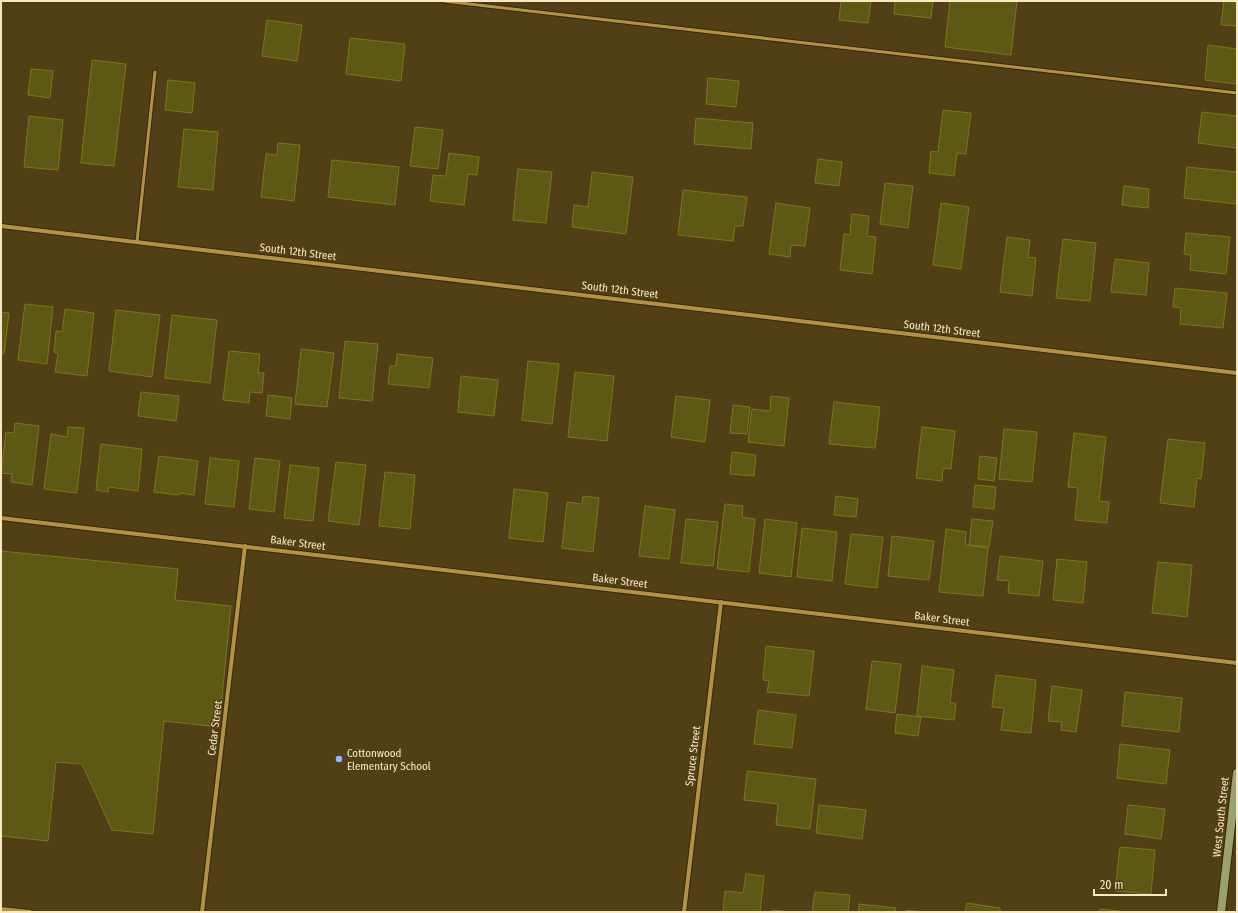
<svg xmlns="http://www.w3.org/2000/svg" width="1238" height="913" viewBox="0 0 1238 913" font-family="'Fira Sans Condensed',sans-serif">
<rect width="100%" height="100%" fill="#523f15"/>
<g fill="#5e5815" stroke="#7e761c">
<path d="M841,1H871L868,23L839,20Z"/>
<path d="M895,1H933L931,18L894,14Z"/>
<path d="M950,1H1017L1011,55L945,47Z"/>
<path d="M1224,1H1237V26L1221,25Z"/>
<path d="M267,20L302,25L297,61L262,56Z"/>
<path d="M350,38L405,44L401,81L346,74Z"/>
<path d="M1208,45L1237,49V84L1205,80Z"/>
<path d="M92,60L126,64L114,166L81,163Z"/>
<path d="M31,69L53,71L50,98L28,95Z"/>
<path d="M708,78L739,81L736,107L706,104Z"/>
<path d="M168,80L195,83L192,113L165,110Z"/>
<path d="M943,110L971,113L966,154L957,153L954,176L929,173L931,151L938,152Z"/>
<path d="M1202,112L1237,116V148L1198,143Z"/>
<path d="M29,116L63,120L58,170L24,167Z"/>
<path d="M696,118L753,123L751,149L694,144Z"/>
<path d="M415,127L443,130L438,169L410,166Z"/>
<path d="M184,129L218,132L213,190L178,187Z"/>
<path d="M278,143L300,145L294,201L261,197L266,154L277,155Z"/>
<path d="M449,153L479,157L477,175L468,174L464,205L430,201L433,175L446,176Z"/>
<path d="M818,159L842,162L839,186L815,183Z"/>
<path d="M332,160L399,167L395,205L328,197Z"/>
<path d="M1187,167L1237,172V204L1184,198Z"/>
<path d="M518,169L552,172L546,223L513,220Z"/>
<path d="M592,172L633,177L626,234L572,227L574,205L588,207Z"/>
<path d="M885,183L913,186L908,228L880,224Z"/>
<path d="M1124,186L1149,189L1148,208L1122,205Z"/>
<path d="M683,190L747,197L743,226H735L733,241L678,235Z"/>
<path d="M776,203L810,208L805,246L791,245L790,257L769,254Z"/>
<path d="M941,203L969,207L961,269L933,265Z"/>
<path d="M852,214L869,216L867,236L876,237L872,274L840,270L844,234L850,235Z"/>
<path d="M1186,233L1230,237L1226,274L1190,270L1191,255L1184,254Z"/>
<path d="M1007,237L1030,240L1028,257L1036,258L1032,296L1000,292Z"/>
<path d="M1063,239L1096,243L1090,301L1056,298Z"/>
<path d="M1115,259L1149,263L1146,295L1111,292Z"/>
<path d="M1175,288L1227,293L1223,328L1180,324L1181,308L1173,307Z"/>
<path d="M25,304L53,307L47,364L18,360Z"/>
<path d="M65,309L94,313L87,376L55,372L58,353L54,352L56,331L62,332Z"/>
<path d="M116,310L160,315L152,377L109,371Z"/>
<path d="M1,312L9,313L4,354H1Z"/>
<path d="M172,315L217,320L210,383L165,378Z"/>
<path d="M345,341L378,344L372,401L339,398Z"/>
<path d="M301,349L334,353L327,407L295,404Z"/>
<path d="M229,351L260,354L258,373H264L262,393L250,392L249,403L223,400Z"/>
<path d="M397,354L433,358L429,388L388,384L390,366H396Z"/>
<path d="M528,361L559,364L552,424L522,420Z"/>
<path d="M575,372L614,376L607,441L568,437Z"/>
<path d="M461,376L498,380L494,416L458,412Z"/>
<path d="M141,392L179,396L176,421L138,416Z"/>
<path d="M268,395L292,398L290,419L266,416Z"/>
<path d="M676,396L710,400L705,442L671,437Z"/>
<path d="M771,396L789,398L784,446L748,442L752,409L770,411Z"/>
<path d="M834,402L880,407L875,448L829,444Z"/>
<path d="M733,405L750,407L747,434L730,433Z"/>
<path d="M15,423L39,426L32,485L11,482L12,474L1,473L6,432L14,433Z"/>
<path d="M68,427L84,428L77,493L44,489L51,434L67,437Z"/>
<path d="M922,427L955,431L951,469L943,468L942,481L916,478Z"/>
<path d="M1004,429L1037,432L1032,482L999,479Z"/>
<path d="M1074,433L1106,437L1099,501L1109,502L1107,523L1075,520L1078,488L1068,487Z"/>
<path d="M1168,439L1205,443L1201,479L1197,478L1194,507L1160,503Z"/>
<path d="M101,444L142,449L138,491L109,487L108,492L96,490Z"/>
<path d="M732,452L756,455L754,476L730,474Z"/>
<path d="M159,456L198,461L194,495L180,493L179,495L154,492Z"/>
<path d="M980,456L997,458L994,481L978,479Z"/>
<path d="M210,458L239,461L234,507L205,504Z"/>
<path d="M255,458L280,461L274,512L249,509Z"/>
<path d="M336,462L366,465L359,525L328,521Z"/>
<path d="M290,465L319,468L313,521L284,518Z"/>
<path d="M385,472L415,475L410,529L379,526Z"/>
<path d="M975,485L996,487L994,509L973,507Z"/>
<path d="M514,489L548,493L543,542L509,538Z"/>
<path d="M583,496L599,498L593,552L562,548L567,502L582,504Z"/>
<path d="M836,496L858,499L856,517L834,515Z"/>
<path d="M725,504L743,506L742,517L755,519L749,572L717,569Z"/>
<path d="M645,506L675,510L669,559L639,556Z"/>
<path d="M686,519L718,522L713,566L681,563Z"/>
<path d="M765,519L797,523L791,577L759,573Z"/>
<path d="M972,519L993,521L989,547L969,545Z"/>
<path d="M802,528L837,532L832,581L797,577Z"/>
<path d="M946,529L966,532L965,545L988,548L983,596L939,592Z"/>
<path d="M851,534L883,537L877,588L845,584Z"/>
<path d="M892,536L934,541L929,580L888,576Z"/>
<path d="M1,551L178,569L175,600L231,606L219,727L164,721L153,834L112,830L82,764L56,762L48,841L1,836Z"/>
<path d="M1000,556L1043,561L1039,596L1008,593L1009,581L997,580Z"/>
<path d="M1057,559L1087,562L1083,603L1053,600Z"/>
<path d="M1158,562L1192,565L1187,617L1152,613Z"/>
<path d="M766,646L814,651L809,696L767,692L769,681L763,680Z"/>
<path d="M872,661L901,664L895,713L866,709Z"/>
<path d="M922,666L954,670L950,703H956L954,720L917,716Z"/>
<path d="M996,675L1036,680L1031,733L1001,730L1004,708L992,707Z"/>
<path d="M1052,686L1082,690L1076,732L1061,730L1062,722L1048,721Z"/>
<path d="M1125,692L1182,698L1179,732L1122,726Z"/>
<path d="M758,710L796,715L792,748L754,744Z"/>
<path d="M897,714L921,717L918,736L895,733Z"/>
<path d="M1120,744L1170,750L1166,784L1117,778Z"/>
<path d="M747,771L816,779L810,829L776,825L778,804L744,800Z"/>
<path d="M819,805L866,810L862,839L816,833Z"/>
<path d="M1128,805L1165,809L1161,839L1125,834Z"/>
<path d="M1120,847L1155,850L1151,894L1115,891Z"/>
<path d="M746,874L764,876L760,912H723L725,891L743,893Z"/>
<path d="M815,892L850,895L848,912H812Z"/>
<path d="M967,903L1000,908V912H965Z"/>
<path d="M859,904L896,908L895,912H859Z"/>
<path d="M1100,909L1129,912H1100Z"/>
<path d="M772,910L792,912H772Z"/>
<path d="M906,910L923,912H906Z"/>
</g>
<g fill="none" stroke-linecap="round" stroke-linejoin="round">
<g stroke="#33270e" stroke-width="5">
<g id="lane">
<path d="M444,1L1237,93"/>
<path d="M137,242L155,72"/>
</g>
</g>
<g stroke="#33270e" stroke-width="6">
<g id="street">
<path d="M1,226L1237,373"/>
<path d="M1,518L1237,663"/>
<path d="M1,909L30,912"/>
<path d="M202,912L245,546"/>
<path d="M684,912L721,602"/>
</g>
</g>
<g stroke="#33270e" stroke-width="10">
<path id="secondary" d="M1221,912L1237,773"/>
</g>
<use href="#lane" stroke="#b59142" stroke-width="3"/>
<use href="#street" stroke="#b59142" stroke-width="4"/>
<use href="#secondary" stroke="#9aa36f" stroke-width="8"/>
</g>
<circle fill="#94b7fd" stroke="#523f15" stroke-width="1.5" cx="339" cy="759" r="4"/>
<g text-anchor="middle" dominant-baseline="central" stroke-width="3" stroke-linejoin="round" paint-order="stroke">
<g font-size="11" fill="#fbe8c2" stroke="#523f15">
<text transform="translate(298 252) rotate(7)">South 12th Street</text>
<text transform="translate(620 290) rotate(7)">South 12th Street</text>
<text transform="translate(942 329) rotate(7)">South 12th Street</text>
<text transform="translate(298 543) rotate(7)">Baker Street</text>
<text transform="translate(620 581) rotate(7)">Baker Street</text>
<text transform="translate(942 619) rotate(7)">Baker Street</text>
<text transform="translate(215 728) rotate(-83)">Cedar Street</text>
<text transform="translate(693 756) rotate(-83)">Spruce Street</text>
<text transform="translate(1221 817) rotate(-84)">West South Street</text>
</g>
<g font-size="11" fill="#fbe8c2" stroke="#523f15" text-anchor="start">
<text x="347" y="753">Cottonwood<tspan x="347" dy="13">Elementary School</tspan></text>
</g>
</g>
<rect width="1238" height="913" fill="none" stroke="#fbe8c2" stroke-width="4"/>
<path d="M1094 889v6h72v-6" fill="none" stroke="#fbe8c2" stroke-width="2"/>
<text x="1100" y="889" font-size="12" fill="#fbe8c2" stroke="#523f15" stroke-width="3" paint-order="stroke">20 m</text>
</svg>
